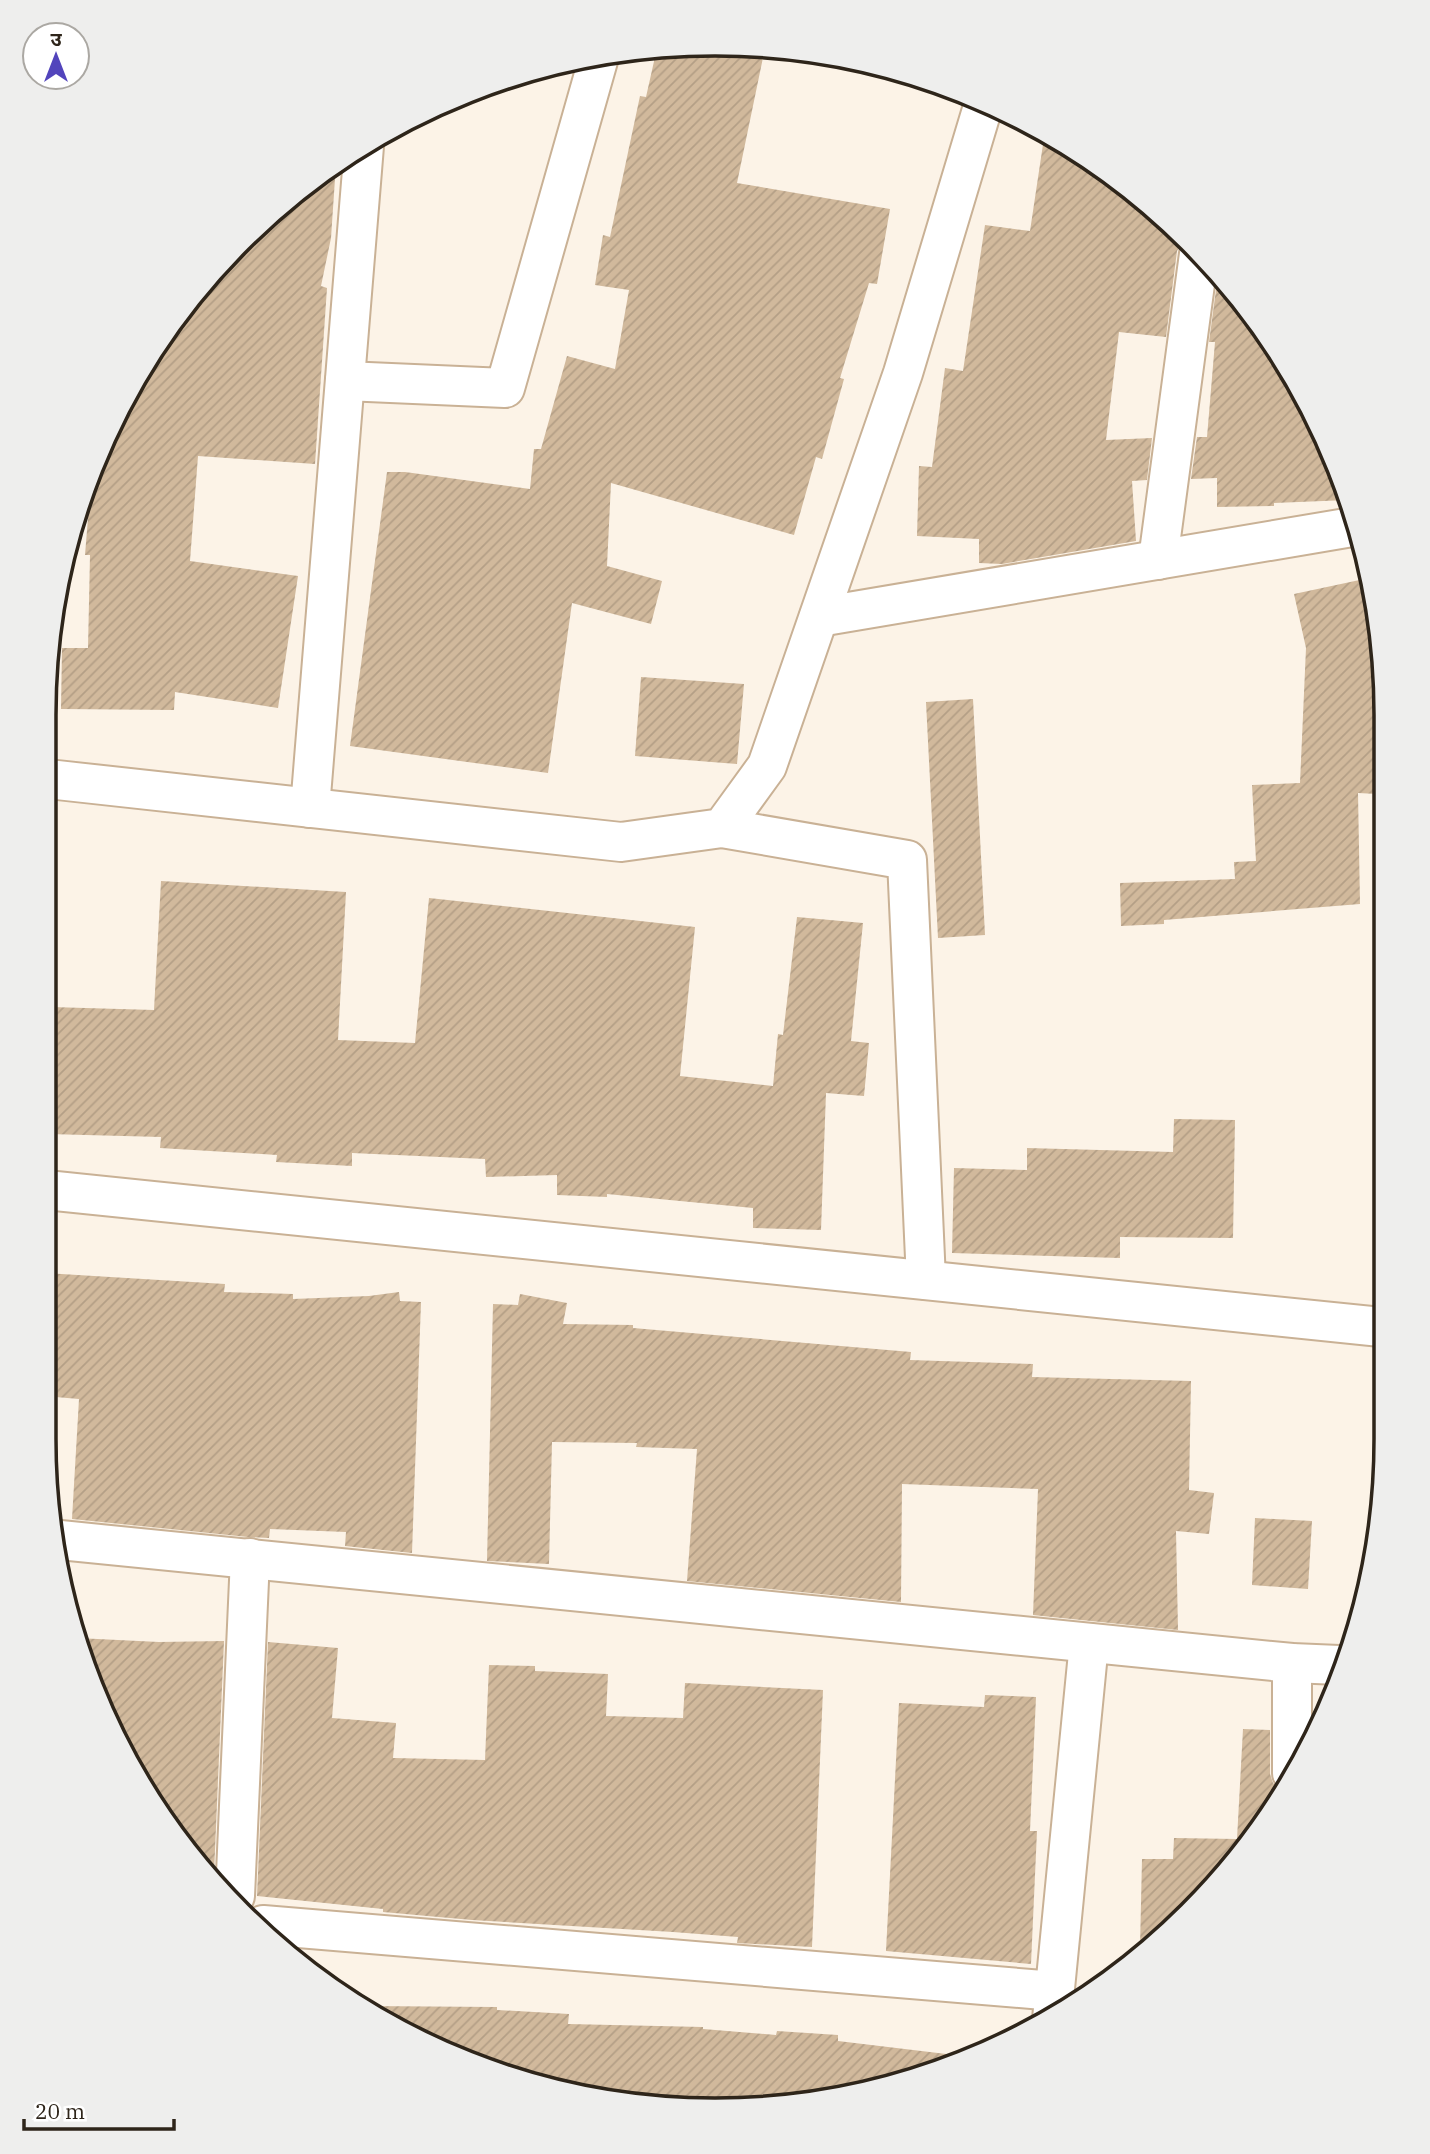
<svg xmlns="http://www.w3.org/2000/svg" width="1430" height="2154" viewBox="0 0 1430 2154" font-family="'IBM Plex Serif','Noto Sans Devanagari',serif">
<defs>
<pattern id="building-hatch" width="6" height="6" patternUnits="userSpaceOnUse" patternTransform="scale(1.75)"><rect width="6" height="6" fill="#d1b99c"/><path d="M-1 1l2-2M0 6l6-6M5 7l2-2" fill="none" stroke="#b49f86"/></pattern>
</defs>
<rect width="100%" height="100%" fill="#fcf3e7"/>
<g fill="url(#building-hatch)">
<path d="M671,45L765,48L737,183L890,209L877,284L869,283L840,378L844,379L822,459L816,457L794,535L611,483L607,566L662,581L651,624L572,603L548,773L350,746L387,472H405L530,489L534,449H541L567,356L615,369L629,290L595,285L603,235L610,237L640,96L646,97L657,48Z"/>
<path d="M1045,131L1158,211L1184,239L1177,251L1166,337L1119,332L1106,440L1152,438L1147,480L1132,481L1136,541L1002,564L979,563V539L917,536L919,466L932,467L945,368L963,371L985,225L1030,231Z"/>
<path d="M336,164L331,238L321,286L327,288L315,464L198,456L190,561L298,576L278,708L175,692L174,710L61,709L62,648H88L90,555H85L90,494L113,418L211,272L307,182Z"/>
<path d="M1218,275L1248,307L1317,418L1348,500L1274,503V506L1217,507V478L1191,479L1197,437H1207L1215,342H1209Z"/>
<path d="M1369,578L1383,660L1377,794L1358,793L1360,904L1164,920V924L1121,926L1120,883L1235,879L1234,862L1256,861L1252,785L1300,783L1306,648L1294,594Z"/>
<path d="M641,677L744,684L737,764L635,756Z"/>
<path d="M973,699L985,935L938,938L926,702Z"/>
<path d="M161,881L346,892L338,1040L415,1043L429,898L695,927L680,1076L773,1086L778,1034L783,1035L797,917L863,923L851,1041L869,1043L864,1096L826,1093L821,1230L753,1228V1208L607,1194V1197L557,1195V1175L486,1177L485,1159L352,1153V1166L276,1162L277,1155L160,1148L161,1137L48,1134L51,1007L154,1010Z"/>
<path d="M1174,1119L1235,1120L1233,1238L1120,1237V1258L952,1253L954,1168L1027,1170V1148L1173,1152Z"/>
<path d="M45,1273L225,1284L224,1292L293,1294V1299L369,1296L399,1292L400,1301L421,1302L412,1553L345,1546L346,1532L270,1529L269,1538L248,1537L72,1519L79,1399L44,1396Z"/>
<path d="M520,1294L567,1303L563,1324L633,1325V1328L911,1352L910,1360L1033,1364L1032,1377L1191,1381L1189,1490L1214,1493L1209,1534L1176,1531L1178,1630L1033,1615L1038,1489L902,1484L901,1602L687,1581L697,1449L636,1447L637,1443L552,1442L549,1564L487,1561L493,1304L518,1305Z"/>
<path d="M1255,1518L1312,1521L1308,1589L1252,1585Z"/>
<path d="M77,1638L159,1642L224,1641L214,1873L157,1812L79,1654Z"/>
<path d="M268,1642L338,1648L332,1718L396,1723L393,1758L485,1760L489,1665L535,1666V1671L608,1674L606,1716L683,1718L685,1683L823,1690L812,1947L737,1943L738,1937L673,1932L472,1920L383,1912V1909L257,1896Z"/>
<path d="M985,1695L1036,1697L1030,1831H1037L1031,1964L886,1951L899,1703L984,1707Z"/>
<path d="M1243,1729L1270,1730V1774L1273,1783L1280,1791L1219,1882L1140,1947L1142,1859H1173L1174,1838L1237,1839Z"/>
<path d="M366,2006L497,2007V2010L569,2014L568,2024L703,2027V2029L776,2035L777,2031L838,2035V2041L963,2056L888,2087L671,2109L458,2059Z"/>
</g>
<g fill="none" stroke-linecap="round" stroke-linejoin="round">
<g stroke="#c9b195" stroke-width="42">
<g id="minor">
<path d="M345,381L505,388L599,57"/>
<path d="M1158,560L1199,254"/>
<path d="M819,617L1358,526"/>
<path d="M310,808L364,146"/>
<path d="M722,828L907,860L926,1280"/>
<path d="M46,1190L1381,1327"/>
<path d="M60,1540L1292,1663L1339,1665"/>
<path d="M1292,1663V1773"/>
<path d="M235,1896L250,1558"/>
<path d="M263,1925L1055,1991"/>
<path d="M1052,2019L1089,1643"/>
</g>
</g>
<g stroke="#c9b195" stroke-width="42">
<path id="tertiary" d="M48,779L621,842L722,828L767,766L903,373L984,103"/>
</g>
<use href="#minor" stroke="#fff" stroke-width="38"/>
<use href="#tertiary" stroke="#fff" stroke-width="38"/>
</g>
<path d="M0 0H1430V2154H0ZM715 56H715A659 659 0 0 1 1374 715V1439A659 659 0 0 1 715 2098H715A659 659 0 0 1 56 1439V715A659 659 0 0 1 715 56Z" fill="#eeeeed" fill-rule="evenodd"/>
<path fill="none" stroke="#2e251a" stroke-width="3.5" d="M715 56H715A659 659 0 0 1 1374 715V1439A659 659 0 0 1 715 2098H715A659 659 0 0 1 56 1439V715A659 659 0 0 1 715 56Z"/>
<g transform="translate(56 56)"><circle r="33" fill="#ffffff" stroke="#aba8a3" stroke-width="2"/>
<path d="M0-5L12 26L0 18L-12 26Z" fill="#5244bc"/>
<text y="-10" font-size="19" font-weight="bold" text-anchor="middle" fill="#2e251a">उ</text>
</g>
<path d="M24 2119v10h150v-10" fill="none" stroke="#2e251a" stroke-width="3.5"/>
<text x="35" y="2119" font-size="21" fill="#2e251a" stroke="#ffffff" stroke-width="5" paint-order="stroke">20 m</text>
</svg>
